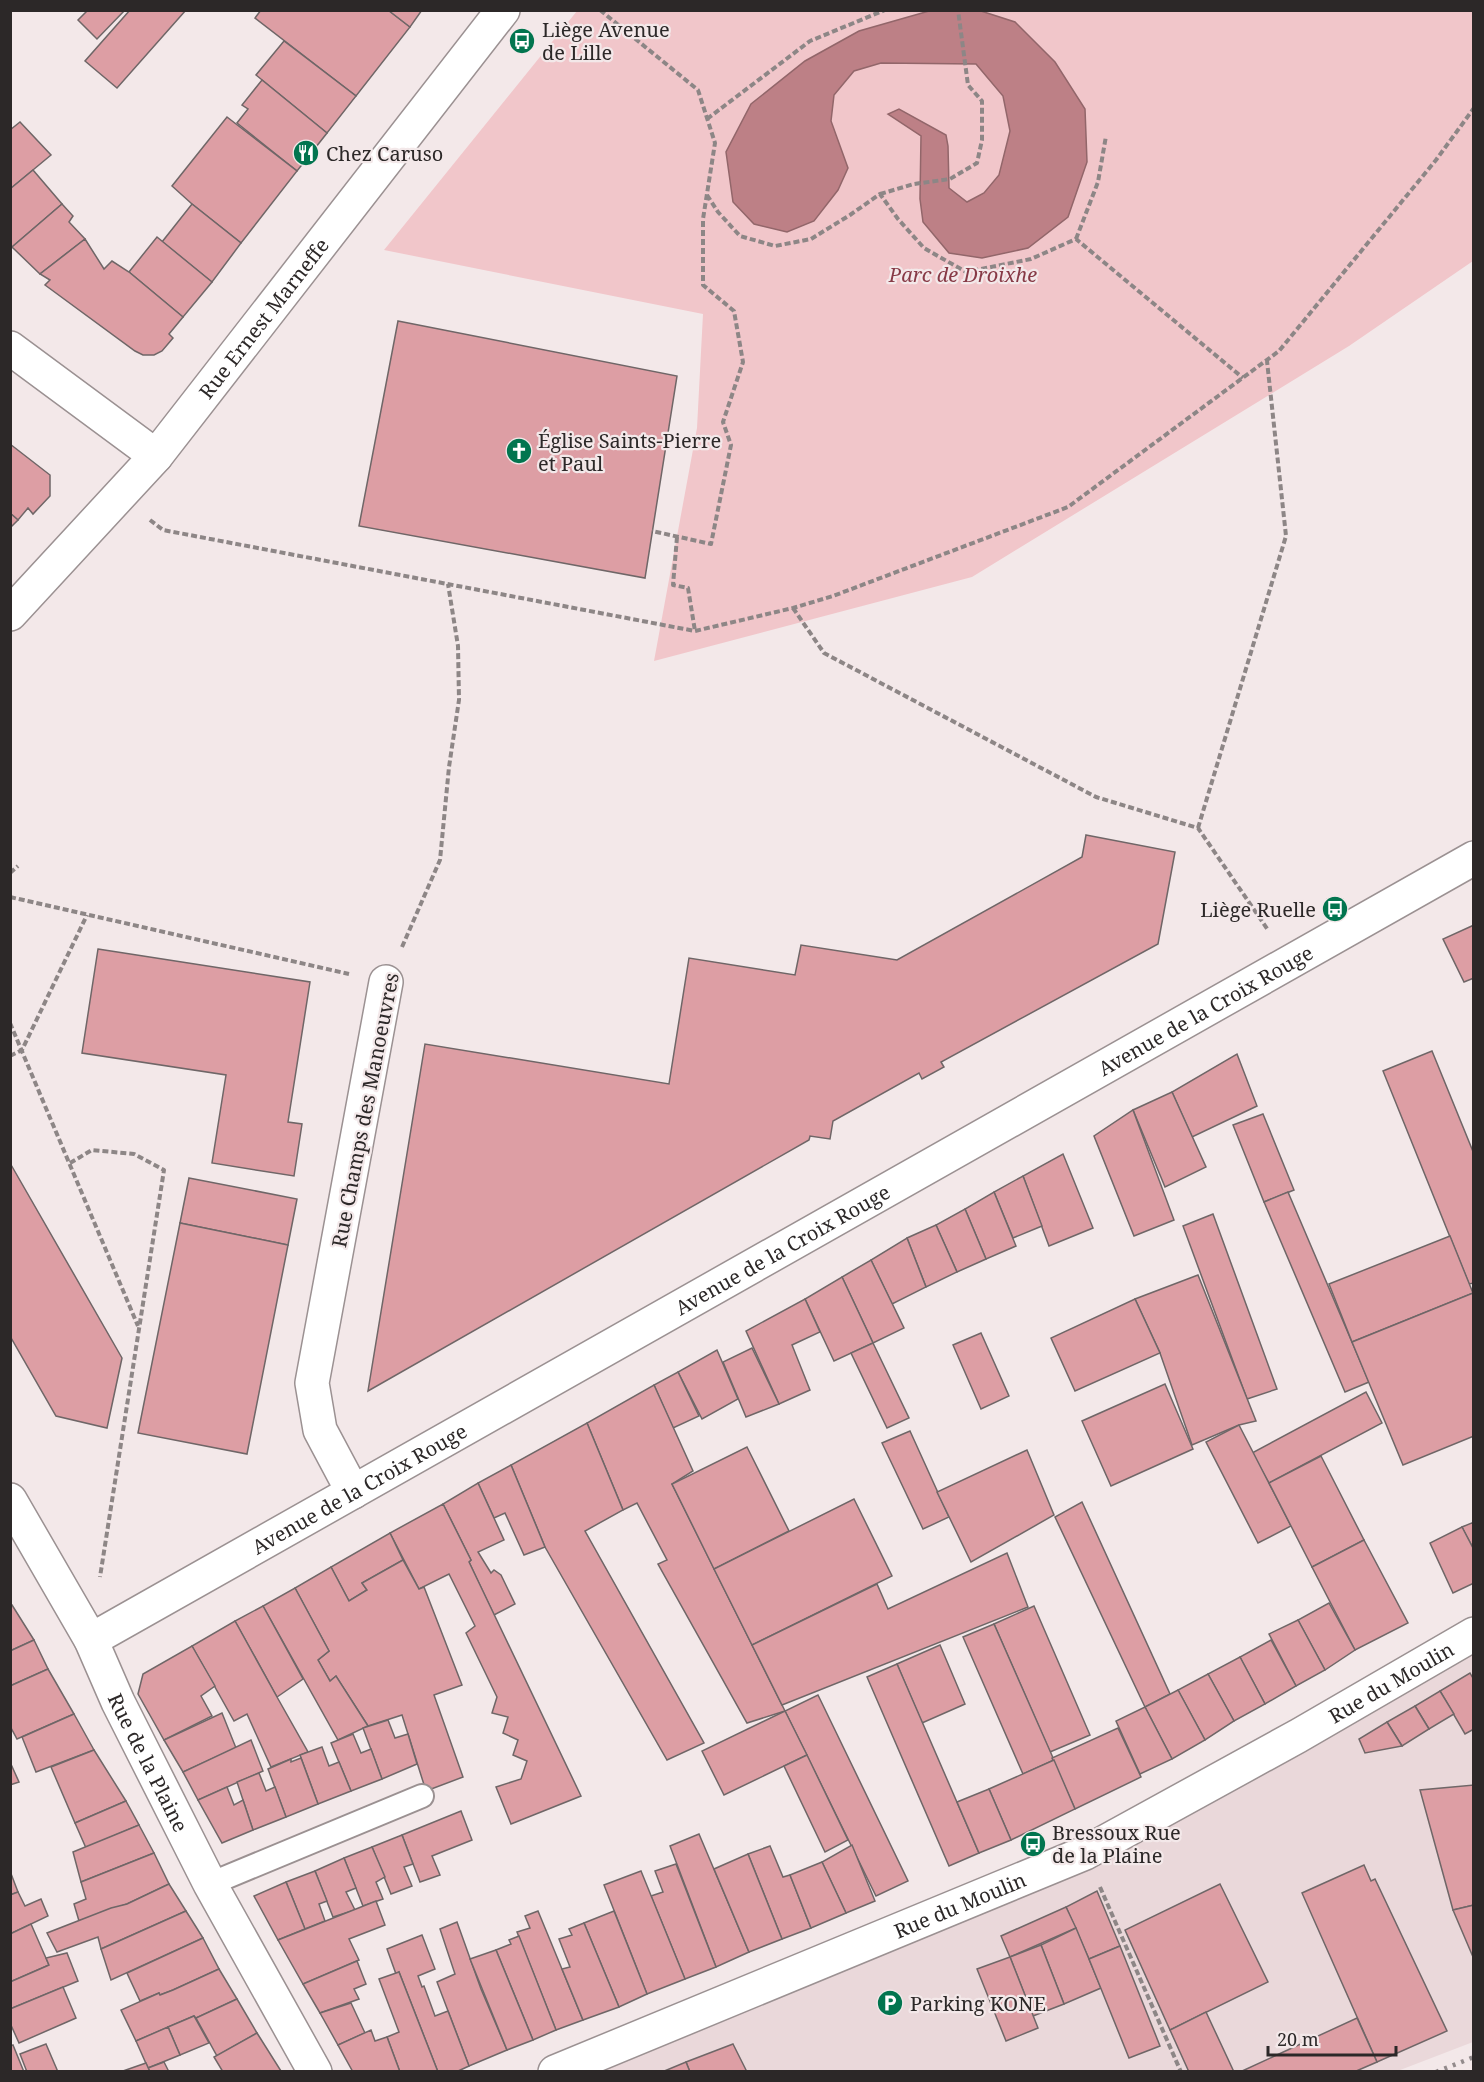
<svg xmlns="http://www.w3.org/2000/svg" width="1484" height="2082" viewBox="0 0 1484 2082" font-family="'Noto Serif',serif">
<rect width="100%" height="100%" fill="#f3e8e9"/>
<path fill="#ead8da" d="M1473,1626V2042L1395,2072H583L1085,1853Z"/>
<path fill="#f1c6ca" d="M577,11H1473V261L1349,346L972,577L654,661L697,428L703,314L384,250Z"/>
<path fill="#bd8086" stroke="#92666a" stroke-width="1.5" d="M929,11H981L1015,22L1055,62L1085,109L1087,162L1068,217L1028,248L982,258L949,253L923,222L920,199L921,136L888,114L899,109L946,135L948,146L949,188L967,202L984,193L999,175L1010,131L1003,96L976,64L881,63L854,71L834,95L831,121L848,168L838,190L814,221L787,232L754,224L733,202L726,152L751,104L805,61L859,31Z"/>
<g fill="#dd9ea4" stroke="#6f6667" stroke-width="1.5">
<path d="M88,10H125L97,39L78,20Z"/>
<path d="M130,10H186L117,88L85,61Z"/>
<path d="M261,10H388L410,27L356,96L255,18Z"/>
<path d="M388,10H422L410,27Z"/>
<path d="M284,41L356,96L327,133L256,75Z"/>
<path d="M262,80L327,133L297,171L237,123L248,109L242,105Z"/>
<path d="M227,117L297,171L241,243L192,204L172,186Z"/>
<path d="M20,122L51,155L10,189V130Z"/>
<path d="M33,170L62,204L12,247L10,245V189Z"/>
<path d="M62,204L73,216L69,222L85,239L40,274L12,247Z"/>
<path d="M192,204L241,243L212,282L162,242Z"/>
<path d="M157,237L212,282L183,317L129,272Z"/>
<path d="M85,239L104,269L112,261L129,272L183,317L169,334L173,338L162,351L154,355H143L135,351L45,285L50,280L40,274Z"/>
<path d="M398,321L677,376L645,578L359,526Z"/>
<path d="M10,444L50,475V496L33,514L28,508L18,520L10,513Z"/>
<path d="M10,513L18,520L10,528Z"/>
<path d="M1086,835L1175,852L1158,944L941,1062L944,1067L922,1079L919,1073L833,1121L830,1139L810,1136L809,1140L368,1391L425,1044L669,1084L689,958L795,975L801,945L897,960L1082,857Z"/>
<path d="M1474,925V978L1464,982L1443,939Z"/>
<path d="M98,949L310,982L288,1122L302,1124L294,1176L212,1163L226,1075L82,1053Z"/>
<path d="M1432,1051L1474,1154V1283L1469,1284L1383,1071Z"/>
<path d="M1237,1054L1257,1106L1192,1137L1172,1092Z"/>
<path d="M1172,1092L1206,1167L1165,1187L1133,1110Z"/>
<path d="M1133,1110L1174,1220L1134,1236L1094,1136Z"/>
<path d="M1263,1114L1294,1190L1264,1202L1233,1125Z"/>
<path d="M1063,1154L1093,1228L1049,1246L1023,1176Z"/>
<path d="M10,1163L122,1358L107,1428L56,1416L10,1336Z"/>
<path d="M1023,1176L1042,1226L1013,1238L994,1192Z"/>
<path d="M189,1178L297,1199L288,1245L180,1223Z"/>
<path d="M994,1192L1016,1246L986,1259L965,1209Z"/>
<path d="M1288,1192L1369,1382L1345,1392L1264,1202Z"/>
<path d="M965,1209L986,1259L957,1272L936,1225Z"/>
<path d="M1213,1214L1277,1389L1247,1399L1183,1226Z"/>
<path d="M180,1223L288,1245L247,1454L138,1433Z"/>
<path d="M936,1225L957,1272L926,1287L907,1238Z"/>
<path d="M1450,1236L1473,1293L1352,1342L1329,1284Z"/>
<path d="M907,1238L926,1287L892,1304L871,1260Z"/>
<path d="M871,1260L904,1328L873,1343L842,1277Z"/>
<path d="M1198,1275L1256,1421L1239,1425L1192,1445L1160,1353L1135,1299Z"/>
<path d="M842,1277L873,1343L834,1361L805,1299Z"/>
<path d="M1473,1293L1474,1436L1403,1465L1352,1342Z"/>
<path d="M805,1299L820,1332L792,1345L810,1390L779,1404L746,1331Z"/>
<path d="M1135,1299L1160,1353L1075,1391L1051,1338Z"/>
<path d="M981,1333L1009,1396L981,1409L953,1345Z"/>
<path d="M873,1343L909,1418L887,1428L851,1353Z"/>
<path d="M752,1348L779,1404L746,1417L723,1362Z"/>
<path d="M717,1350L738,1399L702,1419L678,1372Z"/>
<path d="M678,1372L699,1416L673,1428L654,1385Z"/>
<path d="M1165,1384L1193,1449L1111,1486L1082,1421Z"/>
<path d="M654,1385L693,1471L672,1484L785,1711L747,1723L658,1564L667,1560L637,1503L623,1510L587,1423Z"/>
<path d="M1366,1392L1382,1423L1269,1483L1252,1453Z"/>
<path d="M587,1423L623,1510L585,1531L704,1743L667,1760L545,1547L511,1465Z"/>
<path d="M1239,1425L1291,1526L1258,1543L1206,1442Z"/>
<path d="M910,1431L949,1517L923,1529L882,1443Z"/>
<path d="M747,1447L789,1531L714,1569L672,1484Z"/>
<path d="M1027,1450L1054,1515L971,1562L937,1492Z"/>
<path d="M1321,1456L1364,1540L1312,1567L1269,1483Z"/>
<path d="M511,1465L545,1547L524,1555L505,1513L494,1518L478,1483Z"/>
<path d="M478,1483L504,1540L478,1552L491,1573L494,1570L501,1575L515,1604L494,1615L469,1562L471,1560L443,1504Z"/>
<path d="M854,1499L892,1576L752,1645L714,1569Z"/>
<path d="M1082,1502L1170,1694L1145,1707L1055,1517Z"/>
<path d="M443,1504L471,1560L469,1562L581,1796L511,1824L496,1787L521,1779L527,1761L513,1755L518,1740L503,1733L508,1717L492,1713L497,1697L466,1633L475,1626L449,1574L419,1589L390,1533Z"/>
<path d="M1474,1522V1550L1462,1527Z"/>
<path d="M1462,1527L1474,1550V1583L1453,1593L1430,1543Z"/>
<path d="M390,1533L403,1560L362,1583L367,1590L349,1601L331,1567Z"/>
<path d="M1364,1540L1408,1623L1355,1650L1312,1567Z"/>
<path d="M1007,1553L1028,1607L782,1705L752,1645L877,1584L888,1609Z"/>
<path d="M403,1560L419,1589L424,1587L462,1685L434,1695L463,1777L426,1791L402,1715L368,1726L336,1676L330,1681L318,1660L329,1651L295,1588L331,1567L349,1601L367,1590L362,1583Z"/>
<path d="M295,1588L329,1651L318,1660L330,1681L336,1676L368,1726L338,1740L263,1606Z"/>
<path d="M1329,1603L1355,1650L1325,1670L1298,1620Z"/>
<path d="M12,1605L34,1640L10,1651V1606Z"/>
<path d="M263,1606L303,1679L277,1697L235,1621Z"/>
<path d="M1034,1606L1090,1735L1050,1752L994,1624Z"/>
<path d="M1298,1620L1325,1670L1296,1686L1269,1634Z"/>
<path d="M235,1621L277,1697L308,1752L271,1767L247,1714L234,1721L192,1646Z"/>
<path d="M994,1624L1054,1760L1023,1774L963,1637Z"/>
<path d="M34,1640L48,1669L10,1686V1651Z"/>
<path d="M1271,1640L1296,1686L1265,1704L1240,1657Z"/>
<path d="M940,1645L965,1704L922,1723L897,1664Z"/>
<path d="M192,1646L215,1686L201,1696L212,1716L164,1740L138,1694L143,1674Z"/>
<path d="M1240,1657L1265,1704L1234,1721L1208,1674Z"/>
<path d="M897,1664L979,1853L949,1866L867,1677Z"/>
<path d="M48,1669L74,1714L17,1739L10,1726V1686Z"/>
<path d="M1470,1673L1474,1680V1729L1465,1734L1440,1691Z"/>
<path d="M1208,1674L1234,1721L1205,1740L1178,1690Z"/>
<path d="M1178,1690L1205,1740L1172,1759L1145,1707Z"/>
<path d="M1440,1691L1454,1714L1429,1729L1415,1706Z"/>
<path d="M818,1695L908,1881L876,1896L785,1711Z"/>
<path d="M1415,1706L1429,1729L1402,1746L1387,1722Z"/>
<path d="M1145,1707L1172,1759L1140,1774L1116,1721Z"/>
<path d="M785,1711L807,1755L724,1795L702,1751Z"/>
<path d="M222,1713L236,1748L183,1772L164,1740Z"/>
<path d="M74,1714L94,1750L36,1772L22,1737Z"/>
<path d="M388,1720L395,1738L408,1734L417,1764L382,1779L363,1728Z"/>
<path d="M1387,1722L1402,1746L1365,1753L1359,1739Z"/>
<path d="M1118,1728L1141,1777L1075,1809L1052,1758Z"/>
<path d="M353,1734L361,1753L371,1749L382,1779L351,1791L331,1743Z"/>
<path d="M251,1740L263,1771L198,1800L183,1772Z"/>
<path d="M322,1747L329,1766L339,1762L351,1791L318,1804L300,1755Z"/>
<path d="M94,1750L126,1801L75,1823L51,1767Z"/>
<path d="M807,1755L848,1840L825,1852L784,1766Z"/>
<path d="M301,1758L318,1804L286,1817L268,1769L291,1759V1762Z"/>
<path d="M1054,1760L1075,1809L1011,1840L989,1789Z"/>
<path d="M10,1762L19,1782L10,1785Z"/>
<path d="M259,1773L266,1791L275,1787L286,1817L253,1830L237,1782Z"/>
<path d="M1474,1785V1905L1453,1910L1420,1790Z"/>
<path d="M227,1787L234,1805L243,1800L253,1830L222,1843L198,1800Z"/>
<path d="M989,1789L1011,1840L979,1853L957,1802Z"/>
<path d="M126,1801L139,1825L86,1848L75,1823Z"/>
<path d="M461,1811L472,1840L432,1856L440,1875L420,1882L402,1835Z"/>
<path d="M139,1825L154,1853L81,1882L73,1852Z"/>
<path d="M699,1834L749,1952L716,1967L670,1846Z"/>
<path d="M402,1835L413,1864L404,1867L412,1886L391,1894L372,1847Z"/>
<path d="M852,1845L875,1901L846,1913L822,1862Z"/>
<path d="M770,1846L783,1877L790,1875L811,1928L782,1939L748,1854Z"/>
<path d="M372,1847L385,1877L376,1882L383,1899L363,1906L344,1858Z"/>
<path d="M154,1853L169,1884L127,1904L79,1921L74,1904L86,1899L81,1882Z"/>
<path d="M748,1854L782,1939L749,1952L714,1869Z"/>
<path d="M344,1858L356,1888L346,1892L355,1910L333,1917L315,1871Z"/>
<path d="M822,1862L846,1913L811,1928L790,1875Z"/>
<path d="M676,1864L716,1967L685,1979L651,1896L663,1892L655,1871Z"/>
<path d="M1364,1865L1371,1881L1375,1879L1447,2031L1377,2062L1302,1893Z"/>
<path d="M10,1871L18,1892L10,1895Z"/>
<path d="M315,1871L327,1901L319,1904L325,1921L305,1929L286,1882Z"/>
<path d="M641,1871L685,1979L647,1994L604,1885Z"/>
<path d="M286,1882L305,1929L278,1940L254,1896Z"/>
<path d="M169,1884L186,1911L101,1949L98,1937L57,1952L47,1933L111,1908L127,1904Z"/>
<path d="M1220,1884L1268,1982L1170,2030L1125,1930Z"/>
<path d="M1097,1891L1120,1946L1089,1959L1066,1907Z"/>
<path d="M18,1892L25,1906L41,1899L48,1916L10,1934V1895Z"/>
<path d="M376,1901L385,1925L349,1939L359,1960L303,1984L278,1940Z"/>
<path d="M1474,1905V1956L1473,1957L1453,1910Z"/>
<path d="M1066,1907L1076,1928L1010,1957L1001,1936Z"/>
<path d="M186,1911L203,1938L111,1980L101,1949Z"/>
<path d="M538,1911L583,2020L556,2030L517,1932L530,1928L525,1916Z"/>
<path d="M614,1911L647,1994L619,2007L584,1923Z"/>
<path d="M457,1922L481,1989L507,2050L469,2066L437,1982L455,1974L440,1929Z"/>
<path d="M584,1923L619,2007L583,2020L562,1969L570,1967L559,1939L572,1935L569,1929Z"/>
<path d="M31,1924L49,1965L10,1982V1934Z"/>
<path d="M1076,1928L1101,1988L1064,2004L1041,1945Z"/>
<path d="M422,1935L435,1969L418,1976L422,1987L424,1986L435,2016L448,2011L469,2066L456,2072H438L399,1972L396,1974L387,1949Z"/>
<path d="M519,1936L556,2030L533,2040L496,1950L511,1944L509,1940Z"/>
<path d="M203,1938L219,1969L173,1990L160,1995L159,1993L140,2001L127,1973Z"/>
<path d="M1041,1945L1064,2004L1033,2016L1010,1957Z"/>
<path d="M1120,1946L1160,2046L1129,2058L1089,1959Z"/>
<path d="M496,1950L533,2040L507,2050L470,1959Z"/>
<path d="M67,1953L78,1981L10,2009V1982L49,1965L46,1958Z"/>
<path d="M1010,1957L1038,2028L1006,2041L977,1969Z"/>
<path d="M357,1961L366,1984L354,1989L359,1999L320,2013L303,1984Z"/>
<path d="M219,1969L237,1999L196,2018L194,2016L136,2041L121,2010L159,1993L160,1995L173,1990Z"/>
<path d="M399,1972L438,2072H400L387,2037L399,2032L379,1979Z"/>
<path d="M63,1987L76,2018L19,2043L10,2023V2009Z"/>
<path d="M237,1999L257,2033L217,2056L196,2018Z"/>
<path d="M351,2003L365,2033L338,2045L320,2013Z"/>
<path d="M1206,2012L1234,2072H1189L1170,2030Z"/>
<path d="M194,2016L209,2043L180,2055L168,2027Z"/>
<path d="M1357,2018L1377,2062L1354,2072H1240Z"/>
<path d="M168,2027L180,2055L148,2068L136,2041Z"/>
<path d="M371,2030L375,2041L387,2037L400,2072H353L338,2045Z"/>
<path d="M257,2033L281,2071L223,2072L214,2057Z"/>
<path d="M46,2044L58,2072H27L20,2054Z"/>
<path d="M733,2044L747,2072H690L686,2062Z"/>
<path d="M13,2045L24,2072H10V2046Z"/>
<path d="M164,2062L169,2072H150L148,2068Z"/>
<path d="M686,2062L690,2072H662Z"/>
<path d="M146,2063L150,2072L123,2071Z"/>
</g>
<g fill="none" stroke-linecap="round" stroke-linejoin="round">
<g stroke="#9b9192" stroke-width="26">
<path id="service" d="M210,1884L422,1796"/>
</g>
<g stroke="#9b9192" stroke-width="36">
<g id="minor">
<path d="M10,348L156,456"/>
<path id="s1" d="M10,614L156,456L503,10"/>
<path d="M353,1492L320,1430L312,1383L386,982"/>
<path id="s2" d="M10,1500L91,1640L118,1702L210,1884L315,2072"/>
<path id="s3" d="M91,1640L1474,858"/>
<path id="s4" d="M555,2072L1085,1853L1298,1736L1474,1634"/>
</g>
</g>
<g stroke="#8d8686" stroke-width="4" stroke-dasharray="6 3" stroke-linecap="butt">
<path d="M600,10L698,90L715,143L703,219V285L734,311L743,362L723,422L731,445L711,544L652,531"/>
<path d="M707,119L810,41L885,10"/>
<path d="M880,194L914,184L950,179L977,163L982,140V101L968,85L958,10"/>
<path d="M707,195L718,212L740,236L775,246L811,239L850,215L880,194L898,219L924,248L966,272L1031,259L1076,239L1243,378"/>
<path d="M1076,239L1098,182L1106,136"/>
<path d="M150,520L163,530L695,631L793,608L833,596L1068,507L1279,351L1436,160L1474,108"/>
<path d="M677,537L673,585L688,588L695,631"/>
<path d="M793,608L824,653L1096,797L1198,828L1268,930"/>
<path d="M1198,828L1286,536L1267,361"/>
<path d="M10,873L18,866"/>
<path d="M10,897L349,974"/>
<path d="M402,947L440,860L449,767L459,700L458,646L448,584"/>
<path d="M10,1023L138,1326"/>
<path d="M10,1056L22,1050L87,915"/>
<path d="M70,1163L92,1150L134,1154L164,1170L100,1577"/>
<path d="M1100,1887L1181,2072"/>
</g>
<use href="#service" stroke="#fff" stroke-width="22"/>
<use href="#minor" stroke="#fff" stroke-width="33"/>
<path stroke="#928a8b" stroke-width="4.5" stroke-dasharray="3 6" stroke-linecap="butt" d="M1436,2072L1474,2057"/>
</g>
<defs>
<g id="bus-disc" transform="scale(1.35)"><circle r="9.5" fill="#02754f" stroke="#f3e8e9"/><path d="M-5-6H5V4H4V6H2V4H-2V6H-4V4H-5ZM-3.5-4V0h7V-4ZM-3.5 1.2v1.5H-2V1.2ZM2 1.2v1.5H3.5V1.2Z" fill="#fff"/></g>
<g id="restaurant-disc" transform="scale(1.35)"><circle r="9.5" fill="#02754f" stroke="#f3e8e9"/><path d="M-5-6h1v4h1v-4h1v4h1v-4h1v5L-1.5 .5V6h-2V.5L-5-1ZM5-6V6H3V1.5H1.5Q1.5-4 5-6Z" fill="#fff"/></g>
<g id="church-disc" transform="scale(1.35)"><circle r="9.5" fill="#02754f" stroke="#f3e8e9"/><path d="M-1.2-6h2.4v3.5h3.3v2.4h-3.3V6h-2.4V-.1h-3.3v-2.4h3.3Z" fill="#fff"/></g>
<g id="parking-disc" transform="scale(1.35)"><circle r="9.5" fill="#02754f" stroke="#f3e8e9"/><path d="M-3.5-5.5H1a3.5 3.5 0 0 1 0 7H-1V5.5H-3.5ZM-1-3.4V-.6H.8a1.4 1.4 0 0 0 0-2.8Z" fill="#fff"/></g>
</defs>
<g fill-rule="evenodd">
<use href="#bus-disc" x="522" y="41"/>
<use href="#restaurant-disc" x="306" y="153"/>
<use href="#church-disc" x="519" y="451"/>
<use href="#bus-disc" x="1335" y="909"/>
<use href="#bus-disc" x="1033" y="1844"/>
<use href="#parking-disc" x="890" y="2003"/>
</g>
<g text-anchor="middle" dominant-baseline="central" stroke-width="4.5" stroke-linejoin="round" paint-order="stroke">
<g font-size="20" fill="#2c2828" stroke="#f3e8e9" text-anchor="start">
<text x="542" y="29">Liège Avenue<tspan x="542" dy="23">de Lille</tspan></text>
<text x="326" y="153">Chez Caruso</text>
<text x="538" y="440">Église Saints-Pierre<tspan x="538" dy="23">et Paul</tspan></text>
<text x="1316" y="909" text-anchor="end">Liège Ruelle</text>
<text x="1052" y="1832">Bressoux Rue<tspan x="1052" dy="23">de la Plaine</tspan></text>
<text x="910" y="2003">Parking KONE</text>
</g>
<g font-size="20" font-style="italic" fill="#873a46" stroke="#f3e8e9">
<text x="963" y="274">Parc de Droixhe</text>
</g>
<g font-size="20" fill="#2c2828" stroke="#f3e8e9">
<text stroke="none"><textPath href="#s1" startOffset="390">Rue Ernest Marneffe</textPath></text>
<text stroke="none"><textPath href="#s3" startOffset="1280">Avenue de la Croix Rouge</textPath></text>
<text transform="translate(365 1110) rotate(-79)">Rue Champs des Manoeuvres</text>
<text stroke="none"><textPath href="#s3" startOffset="794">Avenue de la Croix Rouge</textPath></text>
<text stroke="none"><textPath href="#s3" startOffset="308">Avenue de la Croix Rouge</textPath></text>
<text stroke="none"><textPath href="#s4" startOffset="924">Rue du Moulin</textPath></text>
<text stroke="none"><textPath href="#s2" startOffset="297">Rue de la Plaine</textPath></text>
<text stroke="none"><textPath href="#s4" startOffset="438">Rue du Moulin</textPath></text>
</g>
</g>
<rect width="1484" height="2082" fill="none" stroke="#2c2828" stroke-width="24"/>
<path d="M1268 2046v9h128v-9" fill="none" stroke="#2c2828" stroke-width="3"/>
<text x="1277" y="2046" font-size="18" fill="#2c2828" stroke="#f3e8e9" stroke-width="4.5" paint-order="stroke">20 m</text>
</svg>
